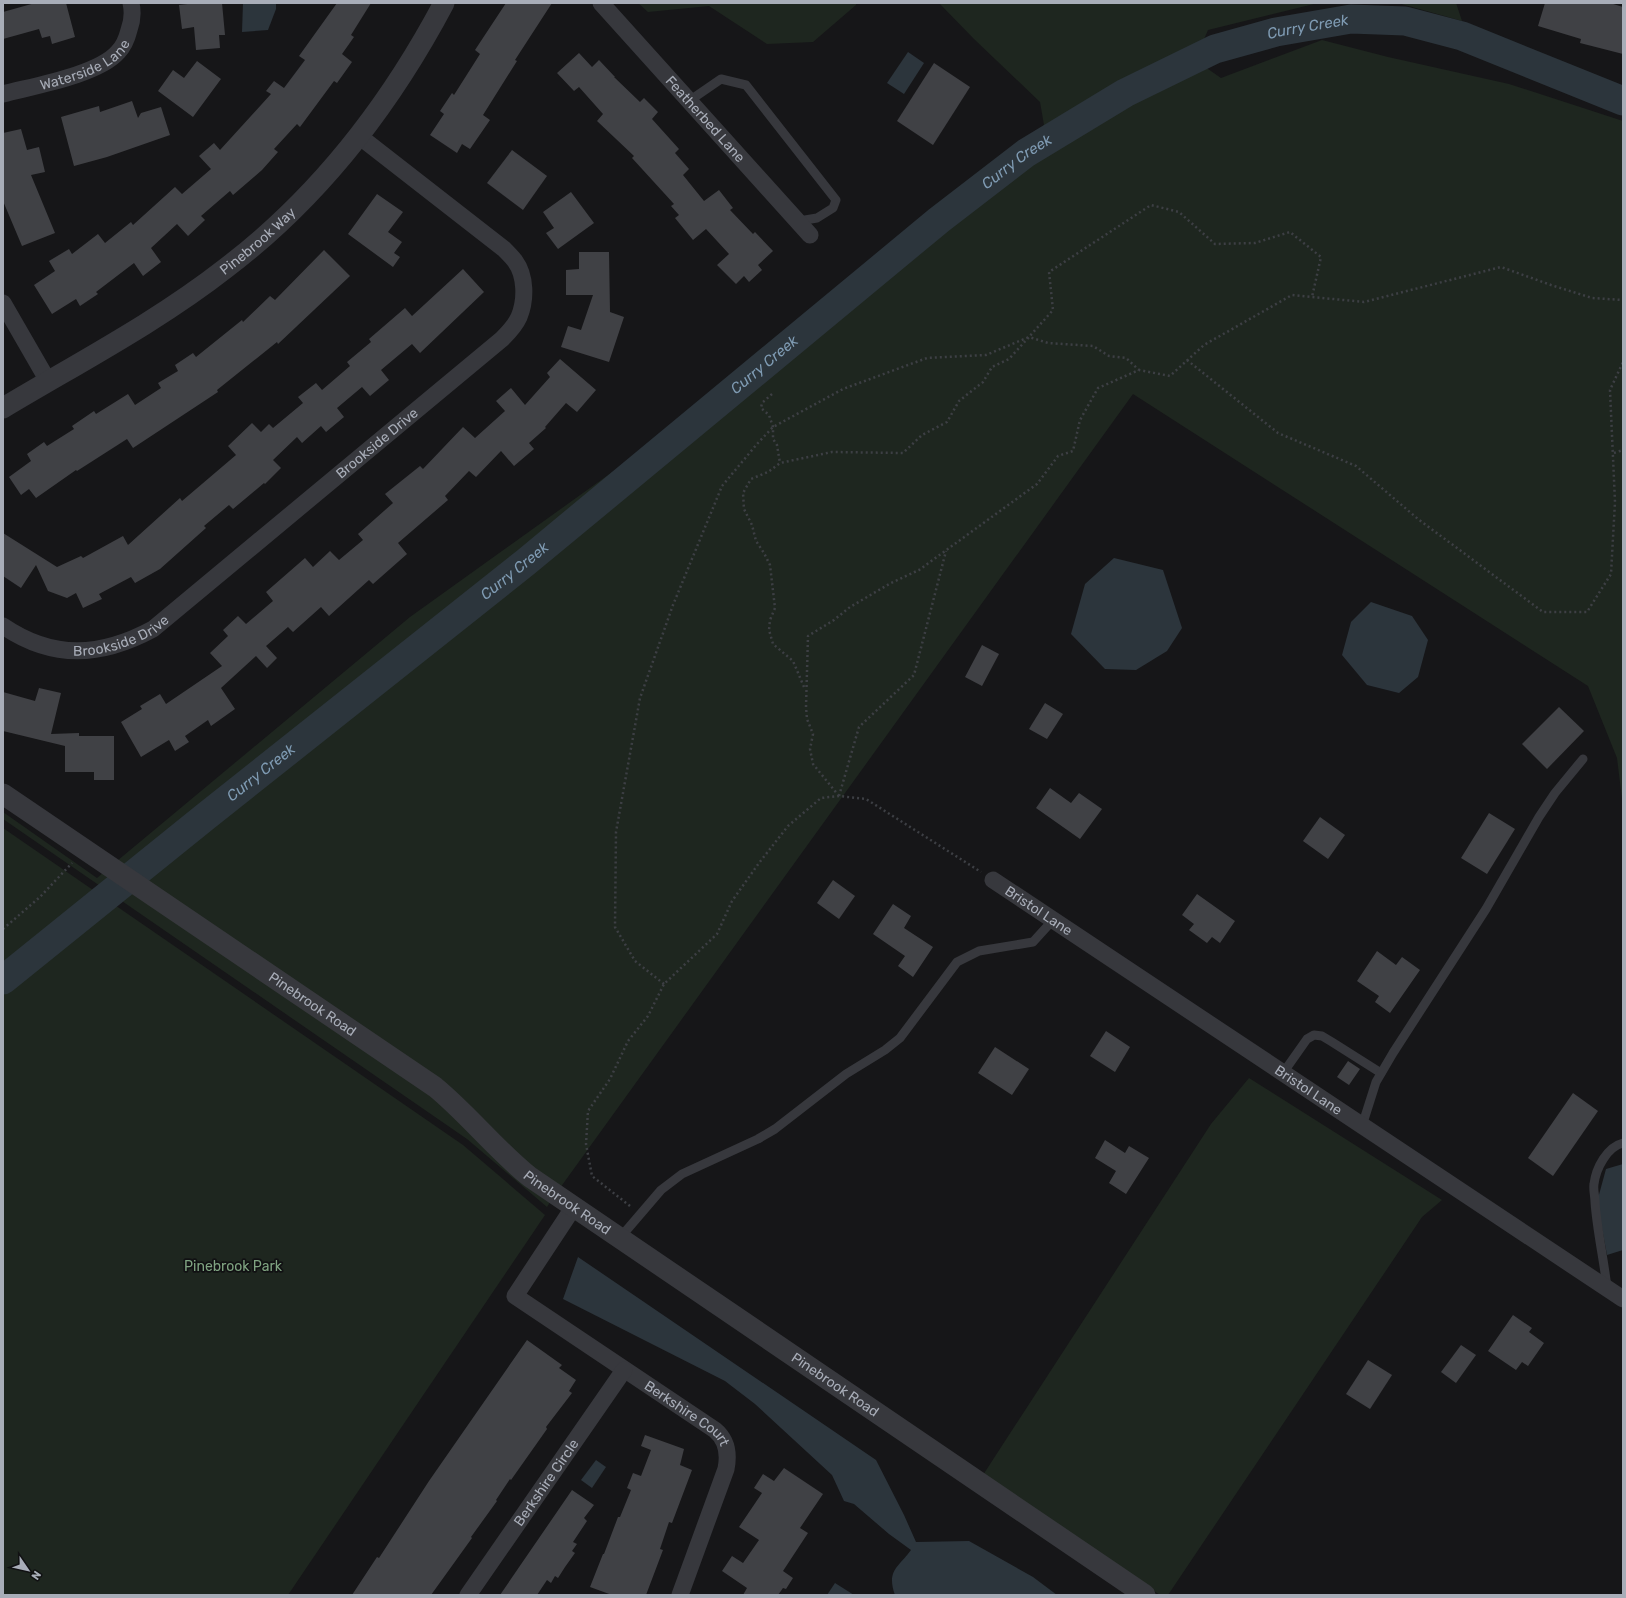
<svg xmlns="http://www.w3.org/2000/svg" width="1626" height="1598" viewBox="0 0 1626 1598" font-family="Rubik,sans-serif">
<rect width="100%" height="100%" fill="#161618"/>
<g fill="#1e261f">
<path d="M638,3H856V5L813,42L767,44L709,6L648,12Z"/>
<path d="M939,3H1318L1208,30L1195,60L1221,78L1322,40L1388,57L1509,84L1623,121V807L1617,758L1588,686L1133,394L560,1188L117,861L410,617L696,412L1044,125L1040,102L974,39Z"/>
<path d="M1398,3H1456L1462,21Z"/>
<path d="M3,812L97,878L104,872L430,1094L550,1202L547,1207L467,1139L3,819Z"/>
<path d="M3,828L463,1145L545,1215L288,1595H3Z"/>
<path d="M1249,1078L1442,1200L1422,1217L1168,1595H1160L983,1475L1211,1124Z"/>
</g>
<g fill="#2c353c">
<path d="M243,3H276V9L268,30L242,32Z"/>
<path d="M908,52L924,63L904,94L887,83Z"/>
<path d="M1114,558L1163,570L1182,628L1167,651L1136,670L1105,669L1071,634L1085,584Z"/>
<path d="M1371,602L1412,616L1428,640L1418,677L1399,693L1367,685L1342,655L1351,622Z"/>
<path d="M1623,1164V1250L1607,1255L1597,1202L1606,1169Z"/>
<path d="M578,1257L876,1460L904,1515L916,1542L969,1541L1033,1577L1057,1595H895C886,1570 899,1567 911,1550L889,1534L854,1504L844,1501L832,1475L755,1404L725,1381L563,1299Z"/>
<path d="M596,1460L606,1467L592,1488L581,1480Z"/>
<path d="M835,1583L854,1595H827Z"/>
</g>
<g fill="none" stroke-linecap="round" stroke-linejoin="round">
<path stroke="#2c353c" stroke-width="29" id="s1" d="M3,980L205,817L526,562L939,220L1026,153L1125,93L1215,49L1276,32L1351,19L1405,21L1462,36L1623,101"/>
</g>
<g fill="#404145">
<path d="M35,3H66L75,37L52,44L50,36L42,38L39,29L3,39V12Z"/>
<path d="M196,3H222L225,35H219L220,48L196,50L194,27L182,29L179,5Z"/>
<path d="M337,3H371L351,35L354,37L342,54L352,62L337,83L334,81L300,127L297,124L274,149L278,152L262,170L233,195L230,191L201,216L205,220L188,236L177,224L151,248L161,262L143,276L134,263L96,292L98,294L80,306L76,299L52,314L34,285L55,271L49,261L69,249L72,254L98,234L105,243L131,222L133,225L175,187L182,194L211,169L199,156L214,143L220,150L271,94L266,91L274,81L284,88L305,60L299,56Z"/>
<path d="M506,3H552L515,60L517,61L483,115L490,120L470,149L462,144L457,153L430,135L444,114L440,111L452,93L454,95L480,54L475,50Z"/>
<path d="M1545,3H1610L1623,7V54L1580,43L1581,39L1538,26Z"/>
<path d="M579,53L592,67L599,60L615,77H614L640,102L644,98L658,112L652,119L679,149L675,153L689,169L683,175L704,201L719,190L733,208L730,210L753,234L755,232L773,251L758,265L762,270L749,282L744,276L736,284L717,265L729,254L706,229L693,240L675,218L679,215L671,206L674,204L632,158L634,156L597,121L603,114L579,87L574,91L557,73Z"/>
<path d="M197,61L221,79L193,117L158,91L173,70L184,78Z"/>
<path d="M934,63L970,87L933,145L897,121Z"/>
<path d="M132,101L138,118L141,113L161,107L170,135L107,157L74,166L61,117L99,106L100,112Z"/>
<path d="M21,129L27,150L39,147L45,172L31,175L55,233L22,246L3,201V133Z"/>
<path d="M512,150L547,176L523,210L487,183Z"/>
<path d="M571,192L594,223L558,249L546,233L554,228L543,212Z"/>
<path d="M377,194L403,212L388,232L402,242L394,253L400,257L393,267L348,234Z"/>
<path d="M324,250L350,276L278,344L277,342L217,390L218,392L133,448L127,439L77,471L76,470L36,498L29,489L21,495L9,477L31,461L27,454L44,442L47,446L74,429L72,426L94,411L96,414L128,394L135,405L161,388L158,383L178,371L175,365L193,353L196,357L242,320L243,322L270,296L275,300Z"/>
<path d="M579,252H609L610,312L624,317L609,362L561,347L568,326L581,330L593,295H566V270L579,269Z"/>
<path d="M463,269L484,292L420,353L412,344L381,370L389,380L370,396L362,387L337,408L344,417L326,432L321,426L302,443L297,437L273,460L281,468L265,484L264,483L233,509L229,505L204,526L206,528L160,569L135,583L131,577L99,594L102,599L83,608L76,593L67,598L48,591L36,565L21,588L3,576V533L57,567L81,556L83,558L123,536L128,545L180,498L182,501L236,455L228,446L252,423L261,432L269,424L273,428L303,403L298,397L316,383L322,390L350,366L347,362L371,342L369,339L405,308L412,316Z"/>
<path d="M560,359L596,390L577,412L566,403L545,427L546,428L529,443L534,449L514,466L501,451L476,477L469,471L445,496L448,500L398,543L407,554L373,584L369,580L329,616L321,607L293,632L288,627L266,646L277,658L267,668L256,656L221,688L235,709L211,726L208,720L185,736L189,742L175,751L169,740L141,757L121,722L142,709L140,706L160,694L166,704L222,666L210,653L228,636L223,630L238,616L246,624L273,601L266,592L305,558L313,567L330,551L339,560L363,540L358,534L393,503L385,494L420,466L423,469L463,427L475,438L505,411L496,401L511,388L525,405L550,377L547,373Z"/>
<path d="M982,645L999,654L982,686L965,677Z"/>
<path d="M39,688L61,693L51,734L79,733V736H114V780H94V772H65V746L3,731V692L35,701Z"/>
<path d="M1045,703L1063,714L1047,739L1029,729Z"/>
<path d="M1559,707L1584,731L1547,769L1522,744Z"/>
<path d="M1050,788L1071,803L1079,793L1102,809L1080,839L1036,808Z"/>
<path d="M1489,813L1515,829L1487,874L1461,858Z"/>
<path d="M1320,817L1345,835L1328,859L1303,841Z"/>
<path d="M833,880L855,896L839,919L817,903Z"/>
<path d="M1197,894L1235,921L1220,943L1212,937L1207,943L1189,930L1194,924L1182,915Z"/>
<path d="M893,904L911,916L904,928L933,947L913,977L898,966L905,956L873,934Z"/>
<path d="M1377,951L1396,965L1402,957L1420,970L1390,1013L1375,1002L1379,996L1357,981Z"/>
<path d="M1106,1031L1130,1047L1115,1072L1090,1056Z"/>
<path d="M995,1047L1029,1069L1012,1095L978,1073Z"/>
<path d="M1348,1061L1360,1069L1349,1085L1337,1077Z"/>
<path d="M1573,1093L1598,1111L1553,1176L1528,1158Z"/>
<path d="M1105,1140L1125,1153L1129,1146L1149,1158L1126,1194L1109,1183L1116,1171L1095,1158Z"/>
<path d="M1513,1315L1532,1328L1529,1332L1544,1343L1528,1366L1522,1362L1516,1370L1488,1351Z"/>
<path d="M527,1340L562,1365L559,1368L576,1380L569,1391L572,1393L546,1427L547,1429L511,1480L510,1479L496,1500L497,1501L471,1537L472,1538L431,1595H352L377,1557L379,1558L429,1481Z"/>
<path d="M1461,1345L1476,1355L1456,1383L1441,1372Z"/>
<path d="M1368,1360L1392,1375L1370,1409L1346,1394Z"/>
<path d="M645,1435L684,1449L680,1465L692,1470L672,1523L669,1522L660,1549L663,1550L646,1595H612L590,1587L603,1554H604L618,1517H620L631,1490L627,1488L633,1473L641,1476L651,1450L641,1446Z"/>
<path d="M784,1468L823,1494L800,1528L808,1533L783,1571L793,1578L786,1589L783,1588L778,1595H743L747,1588L722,1571L732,1556L743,1563L759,1540L739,1527L762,1493L754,1488L763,1474L774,1481Z"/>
<path d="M572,1490L594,1505L584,1518L587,1521L573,1542L577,1544L572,1551L575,1553L565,1567L558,1578L555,1576L551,1583L547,1580L537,1595H500Z"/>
</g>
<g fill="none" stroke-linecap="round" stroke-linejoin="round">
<g stroke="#3d3f44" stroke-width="2.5" stroke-dasharray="2 3" stroke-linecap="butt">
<path d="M1187,360L1278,433L1356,466L1418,519L1543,612H1587L1611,574L1615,502L1610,390L1623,362"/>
<path d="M772,394L762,403L761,408L769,415L773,427V439L777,445L780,463"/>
<path d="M1614,453L1623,450"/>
<path d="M804,687L793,661L773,644L769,630L770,620L775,608L770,565L764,553L756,541L752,525L744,509L743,493L751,479L768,472L780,463L832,452L903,453L922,435L947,422L959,401L983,382L992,367L1009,359L1029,337L1048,343L1093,346L1109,356L1126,358L1139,370"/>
<path d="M839,796L813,764L810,749L813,734L807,719L806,707L808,636L834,620L850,607L891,583L919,570L1037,484L1058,456L1073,451L1080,420L1098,388L1139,370L1170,376L1204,345L1292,295L1364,302L1501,267L1551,285L1592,298L1623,300"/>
<path d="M839,796L859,727L914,675L946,551"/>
<path d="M3,929L40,897L72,863"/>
<path d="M664,984L635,961L615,927L616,832L640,698L673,605L722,486L757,444L773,427L843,389L927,358L986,355L1029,337L1053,310L1049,272L1151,205L1179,212L1215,244L1255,243L1290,232L1321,257L1312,297"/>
<path d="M630,1206L592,1176L586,1144L588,1111L610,1079L628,1041L648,1016L664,984L717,934L732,901L759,863L788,826L821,798L839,796L866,799L981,872"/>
</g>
<g stroke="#37383d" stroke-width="9">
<path d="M689,101L721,79L746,85L836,200L833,208L817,218L799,221"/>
<path d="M1283,1073L1307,1039L1314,1035L1322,1036L1332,1042L1381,1073"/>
<path d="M1362,1126L1376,1082L1393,1053L1486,909L1539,817L1555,793L1583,759"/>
<path d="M619,1239L661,1190L682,1174L758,1139L775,1129L846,1074L885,1050L900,1038L957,962L979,951L1033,942L1053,920"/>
<path d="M1607,1288C1604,1260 1597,1231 1595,1202C1595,1196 1593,1189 1594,1184C1596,1168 1607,1147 1623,1143"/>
</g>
<g stroke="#37383d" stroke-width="17">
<path id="s2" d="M601,3L810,235"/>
<path id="s3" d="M3,94C33,86 98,75 118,52C124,46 127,38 129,30C132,22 133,12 131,3"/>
<path d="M3,303L48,381"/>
<path id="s4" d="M3,626C53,660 101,657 153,629L502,339C508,333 515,326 519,317C526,300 526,276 515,261C512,257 508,253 504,249L359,136"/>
<path id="s5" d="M993,880L1623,1299"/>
<path id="s6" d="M573,1208L515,1296L715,1430C727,1440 729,1454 726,1469L680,1595"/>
<path id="s7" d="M468,1595L624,1370"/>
</g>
<g stroke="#37383d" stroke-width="21">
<path id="s8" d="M3,408C78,363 157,322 226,268C318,198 390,105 444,3"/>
<path id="s9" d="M3,794L435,1087C469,1115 496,1150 530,1177L1145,1595"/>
</g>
</g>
<g text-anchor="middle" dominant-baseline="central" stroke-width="3.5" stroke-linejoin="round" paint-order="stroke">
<g font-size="14" fill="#a8adb8" stroke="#111113">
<text stroke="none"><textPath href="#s3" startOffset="88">Waterside Lane</textPath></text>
<text stroke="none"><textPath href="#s2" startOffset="156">Featherbed Lane</textPath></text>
<text stroke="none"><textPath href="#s8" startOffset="305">Pinebrook Way</textPath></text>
<text stroke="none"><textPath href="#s4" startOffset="450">Brookside Drive</textPath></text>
<text stroke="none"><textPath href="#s4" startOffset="126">Brookside Drive</textPath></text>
<text stroke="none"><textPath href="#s5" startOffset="55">Bristol Lane</textPath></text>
<text stroke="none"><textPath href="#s9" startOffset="374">Pinebrook Road</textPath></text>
<text stroke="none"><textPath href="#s5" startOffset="379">Bristol Lane</textPath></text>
<text stroke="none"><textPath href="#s9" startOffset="698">Pinebrook Road</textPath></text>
<text stroke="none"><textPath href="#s9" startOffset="1022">Pinebrook Road</textPath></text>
<text stroke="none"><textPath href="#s6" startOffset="314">Berkshire Court</textPath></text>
<text stroke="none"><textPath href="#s7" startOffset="137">Berkshire Circle</textPath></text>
</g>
<g font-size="14" fill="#7fa381" stroke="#111113">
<text x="233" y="1266">Pinebrook Park</text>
</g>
<g font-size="15" font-style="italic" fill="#7f9bb3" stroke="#111113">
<text stroke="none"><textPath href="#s1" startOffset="1627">Curry Creek</textPath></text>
<text stroke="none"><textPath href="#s1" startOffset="1303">Curry Creek</textPath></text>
<text stroke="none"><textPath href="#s1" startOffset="979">Curry Creek</textPath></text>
<text stroke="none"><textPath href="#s1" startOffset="655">Curry Creek</textPath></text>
<text stroke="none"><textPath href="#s1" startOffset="331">Curry Creek</textPath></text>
</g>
</g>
<rect width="1626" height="1598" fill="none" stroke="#a8adb8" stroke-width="8"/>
<g transform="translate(28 1570) rotate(124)" stroke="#111113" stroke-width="3" paint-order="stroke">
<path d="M0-3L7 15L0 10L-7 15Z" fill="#a8adb8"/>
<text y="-6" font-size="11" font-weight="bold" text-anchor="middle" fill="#a8adb8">N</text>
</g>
</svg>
